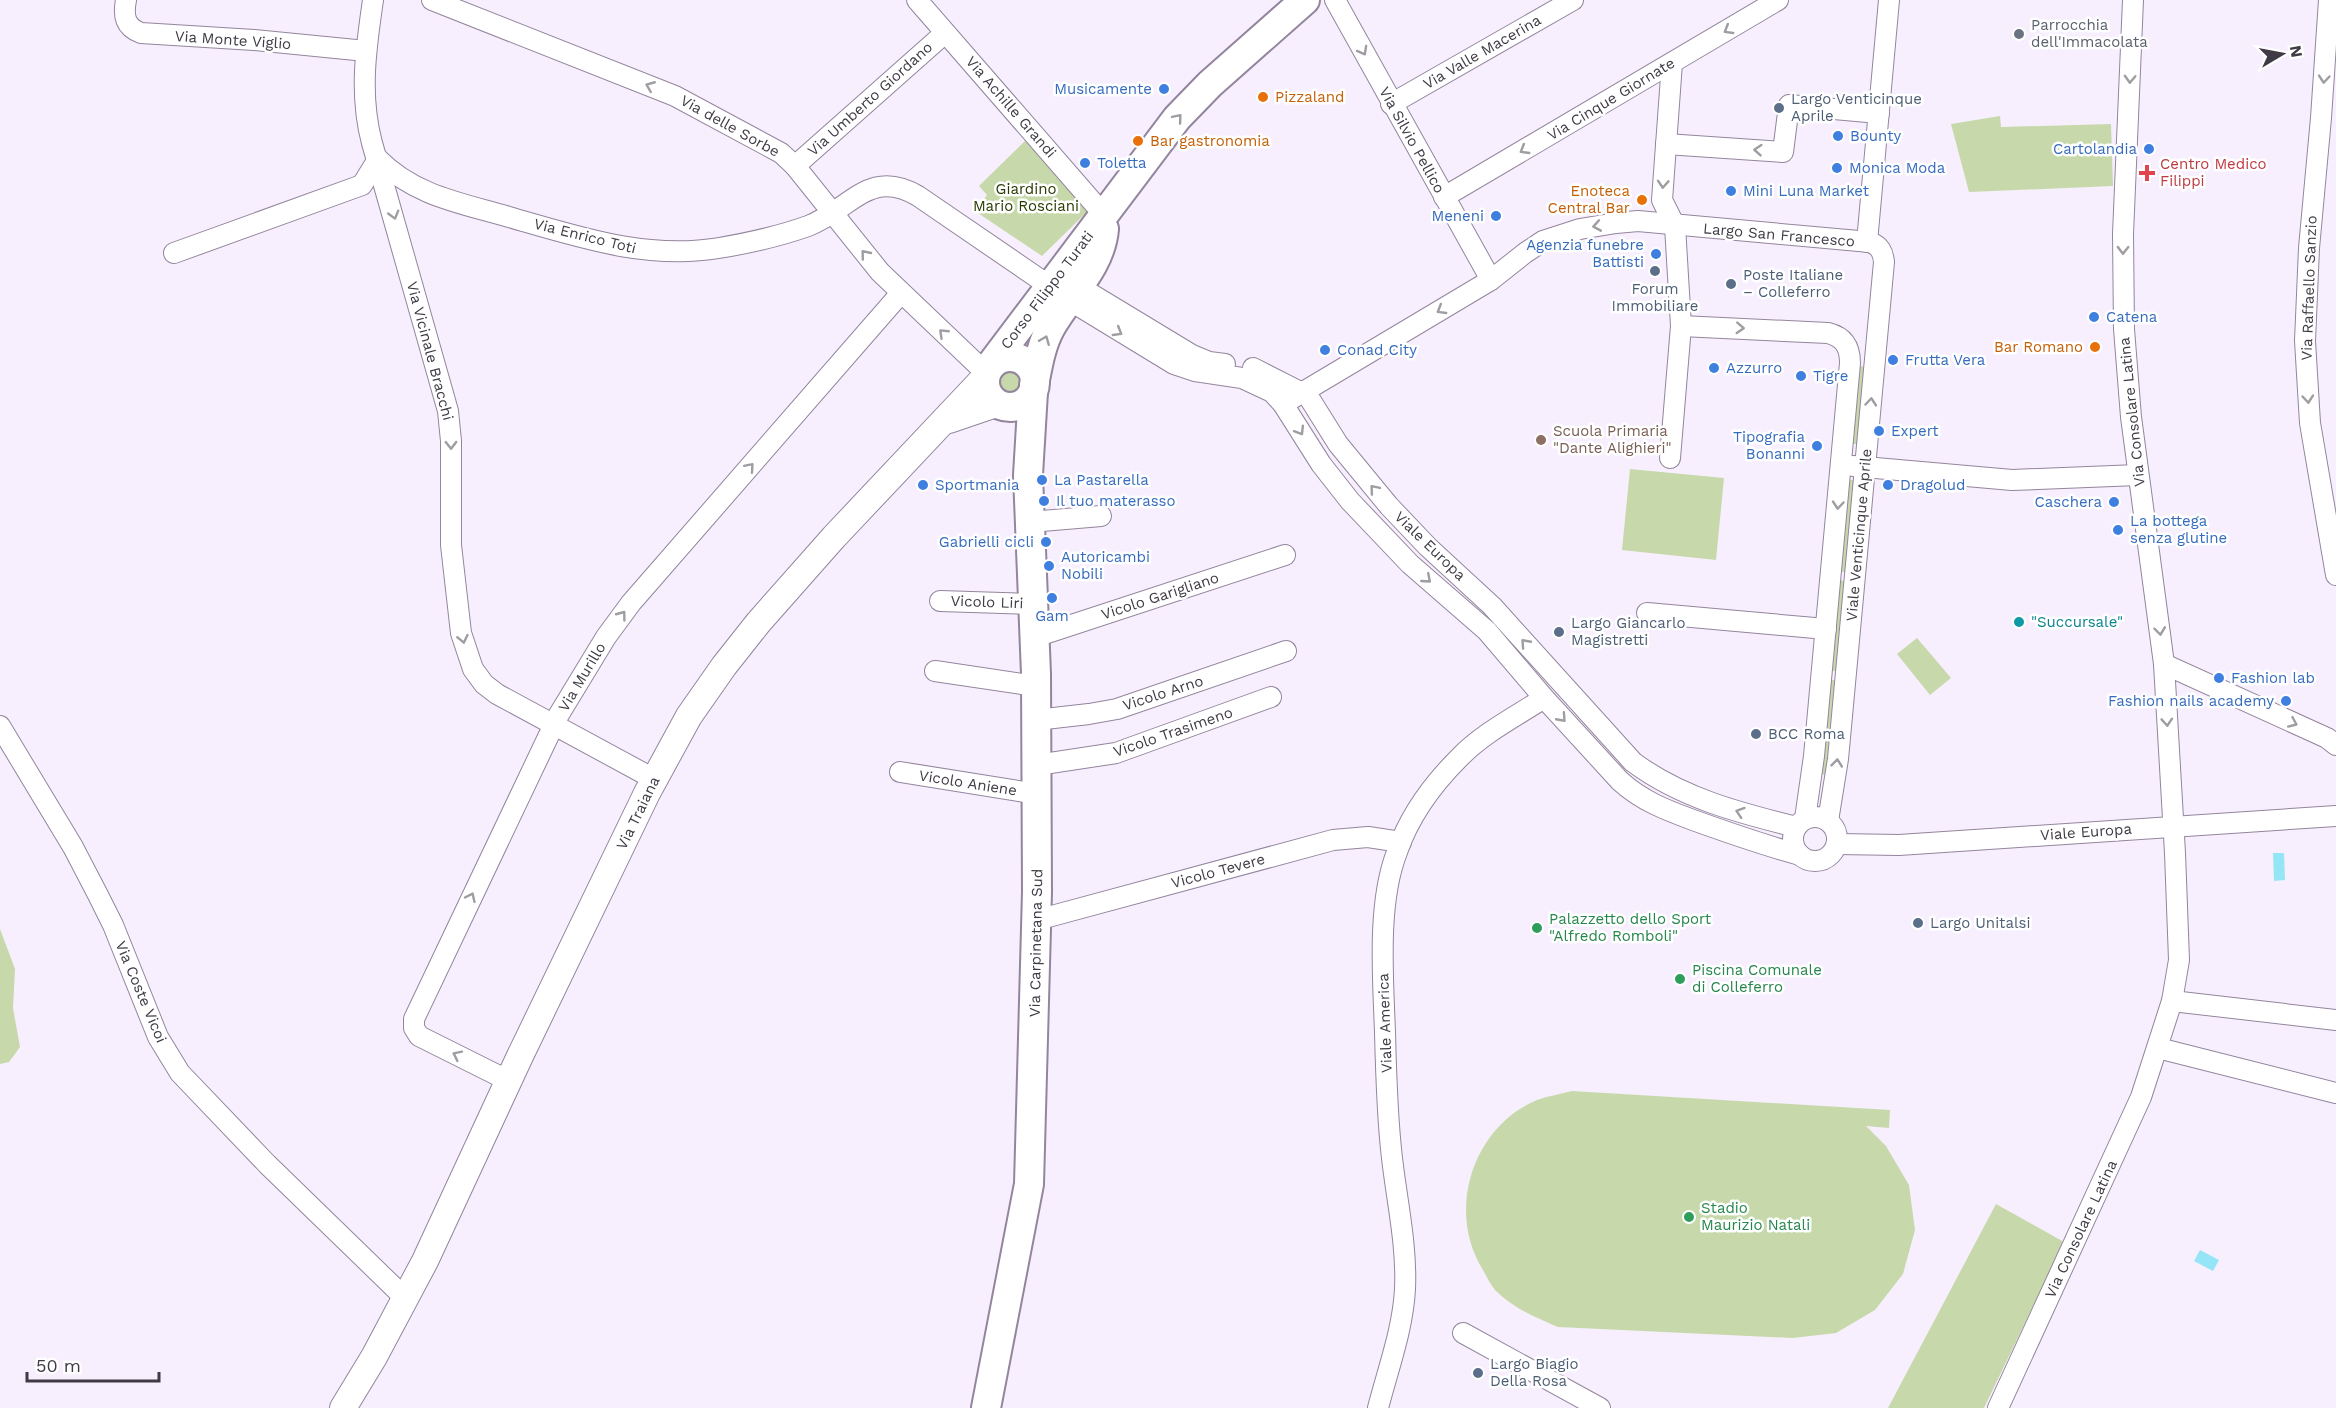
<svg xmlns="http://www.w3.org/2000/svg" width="2336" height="1408" viewBox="0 0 2336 1408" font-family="'Work Sans',sans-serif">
<rect width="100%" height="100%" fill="#f7effe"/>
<g fill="#c7d9ab">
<path d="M2000,116L2001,127L2111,124L2113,186L1969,192L1951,124Z"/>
<path d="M1026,140L1091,208L1042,256L975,211L987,195L979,186Z"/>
<path d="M1860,366L1865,367L1858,444H1853Z"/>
<circle cx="1009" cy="383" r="14"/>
<path d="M1630,469L1724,478L1716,560L1622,550Z"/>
<path d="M1849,479L1855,481L1846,572H1840Z"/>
<path d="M1839,580L1845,581L1836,671H1830Z"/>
<path d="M1917,638L1951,678L1930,695L1897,654Z"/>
<path d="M1830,680H1835L1826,775L1820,774Z"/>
<path d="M0,929L15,969L13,1008L20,1047L9,1062L0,1064Z"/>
<path d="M1572,1091L1890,1110L1889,1128L1866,1126L1886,1146L1909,1185L1915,1230L1903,1274L1875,1310L1836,1333L1793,1338L1558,1327C1534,1317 1513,1308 1495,1290C1490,1284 1487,1277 1483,1270C1446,1212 1472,1127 1537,1100C1548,1096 1561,1094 1572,1091Z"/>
<path d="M1996,1204L2064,1242L1984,1408H1888Z"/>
</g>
<g fill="#94e6f7">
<path d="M2273,853H2284L2285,880L2274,881Z"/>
<path d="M2200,1250L2219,1260L2213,1271L2194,1261Z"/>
</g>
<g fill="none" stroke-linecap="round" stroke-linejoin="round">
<g stroke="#93859d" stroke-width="22">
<g id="minor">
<path d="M126,0C123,16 125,27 141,33L254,40L366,51"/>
<path d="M373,0C366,48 359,95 372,143L448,411L451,441V545L461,633L473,669L484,684L497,694L654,779"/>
<path d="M432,0L675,96L781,153L795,166L880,272L986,373"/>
<path d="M917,0L1104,215"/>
<path d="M1335,0L1491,280"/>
<path d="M2329,0L2321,118L2309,248L2305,341L2310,423L2336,575"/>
<path d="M1391,104L1573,0"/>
<path d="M1666,144L1783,152L1789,105L1879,113"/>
<path d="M378,159C415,196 461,203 509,217C579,237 646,260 719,248C749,243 780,236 808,226C850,210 869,167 918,196L1051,287"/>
<path d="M795,166L945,33"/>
<path d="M1444,197L1778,0"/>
<path d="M1867,242L1889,0"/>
<path d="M174,253L362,185L378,159"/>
<path d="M1078,286L1192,355L1209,362L1225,364"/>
<path d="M1069,300L1174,364L1195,371L1242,378L1272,392L1283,404L1321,464L1350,501L1410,564L1487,631L1544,698L1620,781C1642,801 1666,810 1693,820C1729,833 1764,845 1800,855"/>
<path d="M1681,326L1828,333C1844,337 1850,347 1850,363L1814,756L1805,819"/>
<path d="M1253,368L1308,396L1338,444L1389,506L1428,547L1492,606L1633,762C1681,798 1740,813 1796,827"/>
<path d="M1283,404L1491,280L1525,253L1543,241L1580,229L1616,223L1638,221L1870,242C1880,246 1883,252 1884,262L1838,759L1828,821"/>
<path d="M1670,458L1681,326L1675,226L1662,200L1672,63"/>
<path d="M1853,466L2012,480L2138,475"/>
<path d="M1030,522L1101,516"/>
<path d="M940,601L1033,604"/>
<path d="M1647,613L1826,629"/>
<path d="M1035,637L1285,555"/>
<path d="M2164,664L2327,738L2336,745"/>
<path d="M935,671L1036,686"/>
<path d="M1036,720L1089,714L1117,709L1286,651"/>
<path d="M0,726L73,847L98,895L113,925L158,1037L180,1073L267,1164L406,1299"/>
<path d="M1037,765L1116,753L1271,697"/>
<path d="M900,772L1037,794"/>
<circle cx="1815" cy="839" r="22"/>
<path d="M1837,844L1899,845L2336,816"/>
<path d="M1037,920L1333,840L1368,837L1401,842"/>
<path d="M2172,1001L2336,1020"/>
<path d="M2158,1048L2336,1093"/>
<path d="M509,1081L419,1036L414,1028V1019L558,716L606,637L631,603L901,293"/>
<path d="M1463,1333L1600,1408"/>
<path d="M1378,1408C1388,1369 1403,1329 1405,1289C1407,1245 1397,1202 1392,1158C1387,1116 1386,1074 1385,1032C1383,977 1377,903 1397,852C1409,817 1433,784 1459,758C1483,733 1515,717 1544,698"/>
<path d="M1998,1408L2141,1097L2172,1001L2179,960L2175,853L2164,664L2131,417L2124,329L2123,234L2133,0"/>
</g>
</g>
<g stroke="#93859d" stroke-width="28">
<g id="tertiary">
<path d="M949,420L996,404"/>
<path d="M343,1408L374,1357L425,1261L520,1056L647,793L689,716L724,666L758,623L834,537L985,377"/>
</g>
</g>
<g stroke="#93859d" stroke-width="32">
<g id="secondary">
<circle cx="1010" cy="382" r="25"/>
<path d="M990,366L1177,118L1210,84L1305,0"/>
<path d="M1034,385C1038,365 1041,345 1051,327C1069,295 1101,267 1104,229"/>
<path d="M986,1408L1029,1184L1037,892L1036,674L1028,475L1033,392"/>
</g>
</g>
<use href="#minor" stroke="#fff" stroke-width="20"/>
<use href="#tertiary" stroke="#fff" stroke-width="26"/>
<use href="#secondary" stroke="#fff" stroke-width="28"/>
</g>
<defs><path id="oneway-chevron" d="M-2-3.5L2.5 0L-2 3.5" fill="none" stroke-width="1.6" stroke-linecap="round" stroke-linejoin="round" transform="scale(1.5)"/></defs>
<g stroke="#9f9ca2">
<use href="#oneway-chevron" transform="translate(1728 30) rotate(149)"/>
<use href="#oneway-chevron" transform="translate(1363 51) rotate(61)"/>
<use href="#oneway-chevron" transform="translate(2130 79) rotate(92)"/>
<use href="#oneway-chevron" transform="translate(2324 79) rotate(95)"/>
<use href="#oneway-chevron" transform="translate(650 86) rotate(-158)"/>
<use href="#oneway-chevron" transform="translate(1178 118) rotate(-50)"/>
<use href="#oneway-chevron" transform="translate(1524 150) rotate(149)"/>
<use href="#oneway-chevron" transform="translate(1758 150) rotate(-176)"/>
<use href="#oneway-chevron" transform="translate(1663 184) rotate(94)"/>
<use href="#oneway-chevron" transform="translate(394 215) rotate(74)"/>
<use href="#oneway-chevron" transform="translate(1597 226) rotate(170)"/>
<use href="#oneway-chevron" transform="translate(2123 250) rotate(91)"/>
<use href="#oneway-chevron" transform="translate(865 254) rotate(-129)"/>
<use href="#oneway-chevron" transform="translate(1441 310) rotate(149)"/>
<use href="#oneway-chevron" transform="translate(1740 328) rotate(3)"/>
<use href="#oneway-chevron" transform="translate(1118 332) rotate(31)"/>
<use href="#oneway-chevron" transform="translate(943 333) rotate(-136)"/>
<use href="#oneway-chevron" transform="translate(1045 340) rotate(-68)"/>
<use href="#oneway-chevron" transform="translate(2308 399) rotate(85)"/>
<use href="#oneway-chevron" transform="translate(1871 402) rotate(-85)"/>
<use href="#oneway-chevron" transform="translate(1300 431) rotate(58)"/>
<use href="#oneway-chevron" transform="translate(451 445) rotate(89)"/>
<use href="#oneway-chevron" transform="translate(750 467) rotate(-49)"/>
<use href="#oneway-chevron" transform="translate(1374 489) rotate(-130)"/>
<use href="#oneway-chevron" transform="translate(1838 505) rotate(95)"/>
<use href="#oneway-chevron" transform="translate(1427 579) rotate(41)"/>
<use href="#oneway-chevron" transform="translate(622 615) rotate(-53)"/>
<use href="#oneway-chevron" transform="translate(2160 631) rotate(83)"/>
<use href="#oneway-chevron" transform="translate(463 639) rotate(78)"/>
<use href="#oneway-chevron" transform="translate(1525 643) rotate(-132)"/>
<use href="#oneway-chevron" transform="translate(1562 718) rotate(48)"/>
<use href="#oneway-chevron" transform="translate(2167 722) rotate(86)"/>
<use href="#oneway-chevron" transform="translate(2293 723) rotate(24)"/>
<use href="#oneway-chevron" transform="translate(1837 763) rotate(-84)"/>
<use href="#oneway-chevron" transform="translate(1740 812) rotate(-162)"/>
<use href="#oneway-chevron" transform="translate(471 897) rotate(-65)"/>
<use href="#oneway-chevron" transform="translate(457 1055) rotate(-154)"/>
</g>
<circle fill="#6b7280" stroke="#fff" stroke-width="2" cx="2019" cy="34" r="6"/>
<g fill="#3f7fe0" stroke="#fff" stroke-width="2">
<circle cx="1164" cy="89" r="6"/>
<circle cx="1838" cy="136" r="6"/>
<circle cx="2149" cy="149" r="6"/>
<circle cx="1085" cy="163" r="6"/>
<circle cx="1837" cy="168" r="6"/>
<circle cx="1731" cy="191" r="6"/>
<circle cx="1496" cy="216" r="6"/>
<circle cx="1656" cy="254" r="6"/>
<circle cx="2094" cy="317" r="6"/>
<circle cx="1325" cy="350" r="6"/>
<circle cx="1893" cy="360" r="6"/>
<circle cx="1714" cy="368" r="6"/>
<circle cx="1801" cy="376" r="6"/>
<circle cx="1879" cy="431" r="6"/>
<circle cx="1817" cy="446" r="6"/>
<circle cx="1042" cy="480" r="6"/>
<circle cx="923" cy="485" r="6"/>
<circle cx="1888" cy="485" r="6"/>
<circle cx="1044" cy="501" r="6"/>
<circle cx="2114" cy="502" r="6"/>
<circle cx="2118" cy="530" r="6"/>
<circle cx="1046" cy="542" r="6"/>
<circle cx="1049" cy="566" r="6"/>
<circle cx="1052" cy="598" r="6"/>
<circle cx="2219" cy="678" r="6"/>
<circle cx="2286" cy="701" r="6"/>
</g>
<g fill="#e8710a" stroke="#fff" stroke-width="2">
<circle cx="1263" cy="97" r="6"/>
<circle cx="1138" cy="141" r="6"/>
<circle cx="1642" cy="200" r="6"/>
<circle cx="2095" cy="347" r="6"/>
</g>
<g fill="#5c6f8a" stroke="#fff" stroke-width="2">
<circle cx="1779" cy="108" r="6"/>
<circle cx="1655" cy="271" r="6"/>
<circle cx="1731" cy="284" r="6"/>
<circle cx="1559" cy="632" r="6"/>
<circle cx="1756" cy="734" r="6"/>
<circle cx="1918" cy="923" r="6"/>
<circle cx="1478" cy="1373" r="6"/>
</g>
<path fill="#e0444e" stroke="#fff" stroke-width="2" d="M2144 164h6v6h6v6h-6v6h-6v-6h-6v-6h6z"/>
<circle fill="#8d6e63" stroke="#fff" stroke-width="2" cx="1541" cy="440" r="6"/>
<circle fill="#0f9aa8" stroke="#fff" stroke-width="2" cx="2019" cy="622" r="6"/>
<g fill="#2e9e5b" stroke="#fff" stroke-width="2">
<circle cx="1537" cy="928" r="6"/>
<circle cx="1680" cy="979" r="6"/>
<circle cx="1689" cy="1217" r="6"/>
</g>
<g text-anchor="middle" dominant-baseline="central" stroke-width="5" stroke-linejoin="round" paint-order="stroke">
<g font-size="15" fill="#5b616d" stroke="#fff" text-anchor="start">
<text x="2031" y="25">Parrocchia<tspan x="2031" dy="17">dell'Immacolata</tspan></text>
</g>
<g font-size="15" fill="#3f3a44" stroke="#fff">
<text transform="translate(233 40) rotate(4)">Via Monte Viglio</text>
<text transform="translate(1482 52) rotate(-30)">Via Valle Macerina</text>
<text transform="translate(870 99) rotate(-42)">Via Umberto Giordano</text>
<text transform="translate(1611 99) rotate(-31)">Via Cinque Giornate</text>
<text transform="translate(1011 107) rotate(49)">Via Achille Grandi</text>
<text transform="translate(730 126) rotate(29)">Via delle Sorbe</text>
<text transform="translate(1412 140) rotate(61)">Via Silvio Pellico</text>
<text transform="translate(1779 235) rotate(5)">Largo San Francesco</text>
<text transform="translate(585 236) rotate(14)">Via Enrico Toti</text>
<text transform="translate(2309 288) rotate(-88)">Via Raffaello Sanzio</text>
<text transform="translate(1047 290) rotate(-53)">Corso Filippo Turati</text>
<text transform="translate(430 351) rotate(75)">Via Vicinale Bracchi</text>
<text transform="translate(2132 412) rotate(-96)">Via Consolare Latina</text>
<text transform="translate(1859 535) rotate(-85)">Viale Venticinque Aprile</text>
<text transform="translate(1430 546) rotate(44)">Viale Europa</text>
<text transform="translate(1160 596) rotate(-18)">Vicolo Garigliano</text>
<text transform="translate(987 602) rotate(2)">Vicolo Liri</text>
<text transform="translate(582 677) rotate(-59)">Via Murillo</text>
<text transform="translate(1163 693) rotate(-18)">Vicolo Arno</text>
<text transform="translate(1173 732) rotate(-19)">Vicolo Trasimeno</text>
<text transform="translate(968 783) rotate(9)">Vicolo Aniene</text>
<text transform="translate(638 813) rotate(-64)">Via Traiana</text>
<text transform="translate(2086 832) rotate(-4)">Viale Europa</text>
<text transform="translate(1218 871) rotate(-15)">Vicolo Tevere</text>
<text transform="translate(1036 943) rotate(-89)">Via Carpinetana Sud</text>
<text transform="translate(141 992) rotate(67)">Via Coste Vicoi</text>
<text transform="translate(1385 1023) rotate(-92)">Viale America</text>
<text transform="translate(2081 1229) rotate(-65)">Via Consolare Latina</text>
</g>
<g font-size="15" fill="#366cbe" stroke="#fff" text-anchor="start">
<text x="1152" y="89" text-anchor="end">Musicamente</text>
<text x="1850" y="136">Bounty</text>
<text x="2137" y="149" text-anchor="end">Cartolandia</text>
<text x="1097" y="163">Toletta</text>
<text x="1849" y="168">Monica Moda</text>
<text x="1743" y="191">Mini Luna Market</text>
<text x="1484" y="216" text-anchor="end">Meneni</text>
<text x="1644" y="245" text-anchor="end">Agenzia funebre<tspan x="1644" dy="17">Battisti</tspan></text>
<text x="2106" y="317">Catena</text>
<text x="1337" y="350">Conad City</text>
<text x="1905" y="360">Frutta Vera</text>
<text x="1726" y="368">Azzurro</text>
<text x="1813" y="376">Tigre</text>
<text x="1891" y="431">Expert</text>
<text x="1805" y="437" text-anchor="end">Tipografia<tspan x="1805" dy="17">Bonanni</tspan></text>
<text x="1054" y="480">La Pastarella</text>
<text x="935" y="485">Sportmania</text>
<text x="1900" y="485">Dragolud</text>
<text x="1056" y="501">Il tuo materasso</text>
<text x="2102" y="502" text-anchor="end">Caschera</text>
<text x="2130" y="521">La bottega<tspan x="2130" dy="17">senza glutine</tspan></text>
<text x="1034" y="542" text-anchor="end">Gabrielli cicli</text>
<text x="1061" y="557">Autoricambi<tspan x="1061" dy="17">Nobili</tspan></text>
<text x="1052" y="616" text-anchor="middle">Gam</text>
<text x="2231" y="678">Fashion lab</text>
<text x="2274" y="701" text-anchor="end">Fashion nails academy</text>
</g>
<g font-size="15" fill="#c56008" stroke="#fff" text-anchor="start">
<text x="1275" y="97">Pizzaland</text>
<text x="1150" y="141">Bar gastronomia</text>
<text x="1630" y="191" text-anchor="end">Enoteca<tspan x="1630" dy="17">Central Bar</tspan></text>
<text x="2083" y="347" text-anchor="end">Bar Romano</text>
</g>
<g font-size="15" fill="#4e5e75" stroke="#fff" text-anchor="start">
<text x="1791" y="99">Largo Venticinque<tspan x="1791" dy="17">Aprile</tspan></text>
<text x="1743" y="275">Poste Italiane<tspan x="1743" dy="17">– Colleferro</tspan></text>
<text x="1655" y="289" text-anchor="middle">Forum<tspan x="1655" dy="17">Immobiliare</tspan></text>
<text x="1571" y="623">Largo Giancarlo<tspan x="1571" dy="17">Magistretti</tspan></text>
<text x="1768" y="734">BCC Roma</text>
<text x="1930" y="923">Largo Unitalsi</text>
<text x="1490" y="1364">Largo Biagio<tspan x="1490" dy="17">Della Rosa</tspan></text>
</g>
<g font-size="15" fill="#be3a42" stroke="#fff" text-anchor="start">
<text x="2160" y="164">Centro Medico<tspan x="2160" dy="17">Filippi</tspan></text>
</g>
<g font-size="15" fill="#293a01" stroke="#fff">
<text x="1026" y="189">Giardino<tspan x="1026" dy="17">Mario Rosciani</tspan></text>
</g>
<g font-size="15" fill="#785e54" stroke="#fff" text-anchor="start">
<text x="1553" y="431">Scuola Primaria<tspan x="1553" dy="17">"Dante Alighieri"</tspan></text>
</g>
<g font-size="15" fill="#0d838f" stroke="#fff" text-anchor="start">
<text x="2031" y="622">"Succursale"</text>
</g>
<g font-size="15" fill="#27864d" stroke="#fff" text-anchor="start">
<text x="1549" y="919">Palazzetto dello Sport<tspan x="1549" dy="17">"Alfredo Romboli"</tspan></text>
<text x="1692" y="970">Piscina Comunale<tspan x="1692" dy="17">di Colleferro</tspan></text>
<text x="1701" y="1208">Stadio<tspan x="1701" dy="17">Maurizio Natali</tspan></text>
</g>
</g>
<g transform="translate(2282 54) rotate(80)" stroke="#ffffff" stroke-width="4.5" paint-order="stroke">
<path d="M0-4.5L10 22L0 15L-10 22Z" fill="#3f3a44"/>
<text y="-9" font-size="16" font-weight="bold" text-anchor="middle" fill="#3f3a44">N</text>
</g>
<path d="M27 1372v9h132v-9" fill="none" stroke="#3f3a44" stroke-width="3"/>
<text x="36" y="1372" font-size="18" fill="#3f3a44" stroke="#ffffff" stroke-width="4.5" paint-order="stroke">50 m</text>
</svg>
